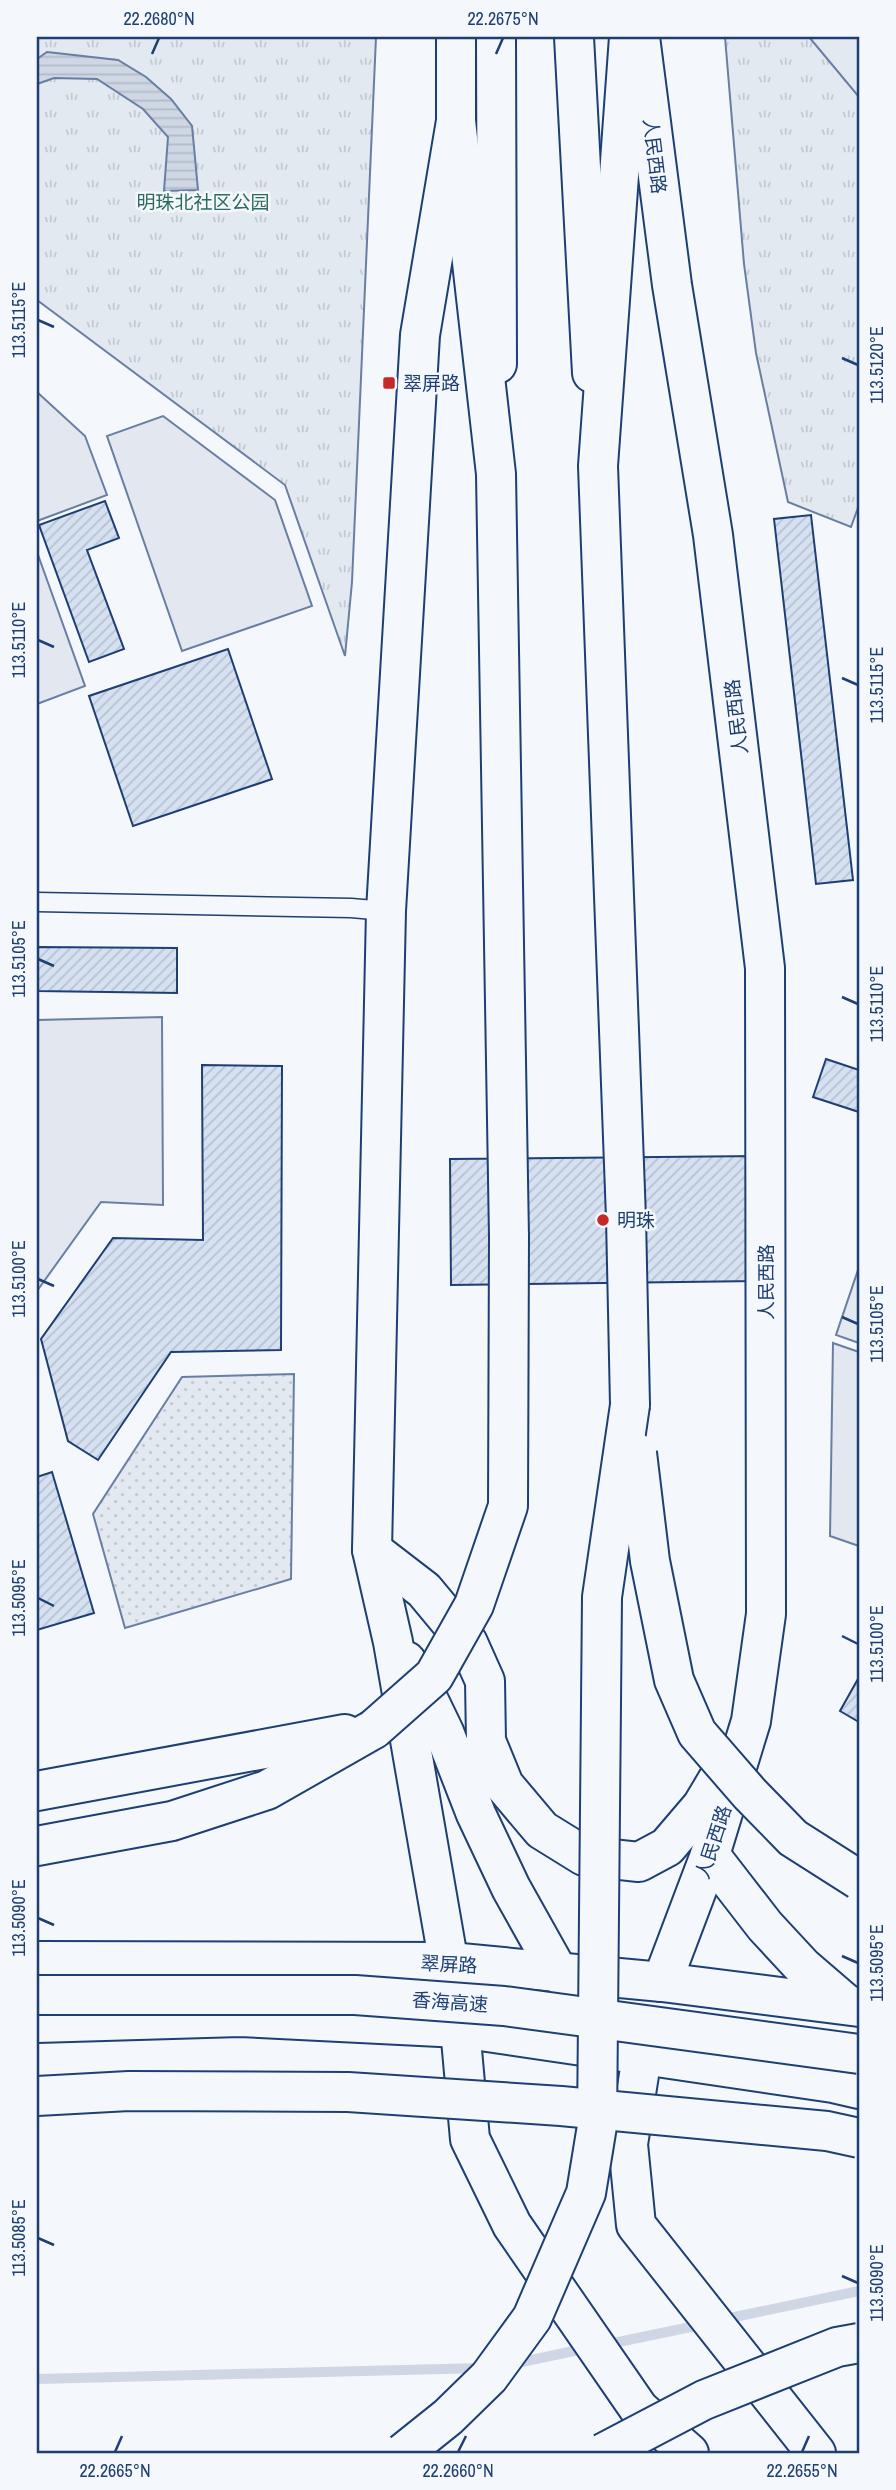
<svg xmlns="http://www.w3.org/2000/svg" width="896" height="2490" viewBox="0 0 896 2490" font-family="'Archivo Narrow','Noto Sans SC',sans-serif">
<defs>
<pattern id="grass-dots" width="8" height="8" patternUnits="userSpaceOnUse" patternTransform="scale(1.75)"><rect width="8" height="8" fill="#e3e9f0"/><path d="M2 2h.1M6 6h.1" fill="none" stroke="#c2c9d1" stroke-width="1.8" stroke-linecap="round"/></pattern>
<pattern id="park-tufts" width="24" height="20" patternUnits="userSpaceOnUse" patternTransform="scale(1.75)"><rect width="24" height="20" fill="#e3e9f0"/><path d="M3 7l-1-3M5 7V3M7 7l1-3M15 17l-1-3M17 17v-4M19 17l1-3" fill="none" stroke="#c2c9d1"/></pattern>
<pattern id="water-rules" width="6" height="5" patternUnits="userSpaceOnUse" patternTransform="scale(1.75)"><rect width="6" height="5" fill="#cfd7e4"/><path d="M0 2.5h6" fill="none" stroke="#b1bac7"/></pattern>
<pattern id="building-hatch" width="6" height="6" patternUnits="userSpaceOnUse" patternTransform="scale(1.75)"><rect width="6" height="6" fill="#d5e0f0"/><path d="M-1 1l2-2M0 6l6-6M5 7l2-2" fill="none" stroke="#b6c1d1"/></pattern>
</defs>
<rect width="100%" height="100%" fill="#f4f7fb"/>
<path fill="url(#grass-dots)" stroke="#687fa3" stroke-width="2" d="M294,1374L291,1579L125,1628L93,1514L182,1377Z"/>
<g fill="url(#park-tufts)" stroke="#687fa3" stroke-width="2">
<path d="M37,37H376L352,582L345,656L285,485L37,300Z"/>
<path d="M725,37H859V505L851,527L788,502L756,353L744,264Z"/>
</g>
<g fill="#e3e9f0" stroke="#687fa3" stroke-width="2">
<path d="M809,37H859V97Z"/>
<path d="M859,1267V1343L836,1335Z"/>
</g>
<g fill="#e3e8f0" stroke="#687fa3" stroke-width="2">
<path d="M37,392L85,436L107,495L37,521Z"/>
<path d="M163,416L275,500L312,606L182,651L107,436Z"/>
<path d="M37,552L85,686L37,704Z"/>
<path d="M162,1017L163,1205L101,1202L37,1291V1020Z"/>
<path d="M833,1343L859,1352V1546L830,1536Z"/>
</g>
<path fill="url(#water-rules)" stroke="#687fa3" stroke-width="2" d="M47,52L118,60L146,77L171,99L192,126L198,190L164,191L168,137L143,109L97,79L54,78L37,84V59Z"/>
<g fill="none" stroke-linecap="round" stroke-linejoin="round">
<g stroke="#cfd7e4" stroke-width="10">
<path d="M720,2320L859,2291"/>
<path d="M604,2345L705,2324"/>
<path d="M512,2364L588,2348"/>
<path d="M37,2379L482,2368"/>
</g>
</g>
<g fill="url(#building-hatch)" stroke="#1d3f73" stroke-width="2">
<path d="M105,501L119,538L87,550L124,649L89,662L39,525Z"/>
<path d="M811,515L853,880L816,884L774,519Z"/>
<path d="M228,649L272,779L133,826L89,696Z"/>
<path d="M37,947L177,948V993L37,991Z"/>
<path d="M826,1059L859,1070V1112L813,1097Z"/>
<path d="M202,1065L282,1066L281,1350L171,1352L98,1460L68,1441L41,1339L113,1238L203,1240Z"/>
<path d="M757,1156V1281L451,1285L450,1159Z"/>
<path d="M52,1472L94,1613L37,1630V1477Z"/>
<path d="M859,1677V1722L840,1711Z"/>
</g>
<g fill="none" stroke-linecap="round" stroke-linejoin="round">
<g stroke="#1d3f73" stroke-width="21">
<path id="service" d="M37,902L351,908L386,911"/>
</g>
<g stroke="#1d3f73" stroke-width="42">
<g id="secondary">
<path d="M37,1961L450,1962L662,1982L859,2007"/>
<path d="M37,2023L240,2017L460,2028L833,2083L859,2089"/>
<path d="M460,2028L470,2139L512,2225L639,2409L689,2453"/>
<path d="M648,2031L642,2056L628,2144L636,2225L816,2453"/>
</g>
</g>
<g stroke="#1d3f73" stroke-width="42">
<g id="primary">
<path d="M456,37V121L420,335L386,911L372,1550L393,1642L460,2028"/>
<path d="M496,37L497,364"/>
<path d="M574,37L592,373"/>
<path d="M640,37L672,285L713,535L765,968L766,1614L751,1721L710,1855L662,1982"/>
<path d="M372,1550L424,1590L468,1643L485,1681L486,1741L504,1785L542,1830L584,1856L639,1862L667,1847L702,1806L721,1774"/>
<path d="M406,1661L417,1676L444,1732L476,1814L511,1888L558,1972L642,2056"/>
<path d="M710,1855L765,1926L803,1967L846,2004"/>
</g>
</g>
<g stroke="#1d3f73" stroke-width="42">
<g id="motorway">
<path d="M629,37L598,466L626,1218L630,1405"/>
<path d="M456,121L496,474L509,1237"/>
<path d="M37,1791L345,1734"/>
<path d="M37,1846L172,1821L267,1790L374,1729"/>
</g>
</g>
<use href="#service" stroke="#f4f7fb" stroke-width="18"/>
<use href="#secondary" stroke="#f4f7fb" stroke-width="38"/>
<use href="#primary" stroke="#f4f7fb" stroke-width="38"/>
<use href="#motorway" stroke="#f4f7fb" stroke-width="38"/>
<g stroke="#1d3f73" stroke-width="42" stroke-linecap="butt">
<g id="motorway-bridge">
<path d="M637,1453L650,1561L674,1680L697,1733L750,1794L793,1838L859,1880"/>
<path d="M374,1729L434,1676L474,1605L508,1506L509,1237"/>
<path d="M37,1995H355L504,2006L859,2054"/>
<path d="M37,2096L129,2091L348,2092L561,2106L827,2131L859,2138"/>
<path d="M403,2453L448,2417L489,2377L532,2318L586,2193L597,2126L602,1597L630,1405"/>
<path d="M603,2453L704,2400L837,2347L859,2343"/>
</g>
</g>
<use href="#motorway-bridge" stroke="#f4f7fb" stroke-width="38"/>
</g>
<path fill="none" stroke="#1d3f73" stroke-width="2.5" d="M152,54L159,38M496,54L503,38M38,320L54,327M842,358L858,365M38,640L54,647M842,678L858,685M38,959L54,966M842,997L858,1004M38,1279L54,1286M842,1317L858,1324M38,1598L54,1606M842,1636L858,1644M38,1918L54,1925M842,1956L858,1963M38,2238L54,2245M842,2276L858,2283M115,2452L122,2436M458,2452L466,2436M802,2452L809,2436"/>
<g fill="#c62828" stroke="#f4f7fb" stroke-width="2.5">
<rect x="382" y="376" width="14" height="14" rx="3.5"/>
<circle cx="603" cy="1220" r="7"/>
</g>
<g text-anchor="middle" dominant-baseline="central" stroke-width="5" stroke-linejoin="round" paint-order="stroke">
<g font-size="19" fill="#1d3f73" stroke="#f4f7fb">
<text transform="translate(655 156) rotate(83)">人民西路</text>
<text transform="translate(736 717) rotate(-97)">人民西路</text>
<text transform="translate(766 1282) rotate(-90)">人民西路</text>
<text transform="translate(713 1842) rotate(-72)">人民西路</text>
<text transform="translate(449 1964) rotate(3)">翠屏路</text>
<text transform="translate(450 2002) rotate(4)">香海高速</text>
</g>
<g font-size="19" fill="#2c6c60" stroke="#f4f7fb">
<text x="203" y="202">明珠北社区公园</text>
</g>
<g font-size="19" fill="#1d3f73" stroke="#f4f7fb" text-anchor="start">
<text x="403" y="383">翠屏路</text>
<text x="617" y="1220">明珠</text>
</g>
</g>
<rect width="896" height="2490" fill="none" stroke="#f4f7fb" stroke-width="77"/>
<rect x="38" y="38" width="820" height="2414" fill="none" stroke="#1d3f73" stroke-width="2.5"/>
<g font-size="18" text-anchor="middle" fill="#1d3f73">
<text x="159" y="25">22.2680°N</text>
<text x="503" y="25">22.2675°N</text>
<text transform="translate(19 320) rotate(-90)" y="6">113.5115°E</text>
<text transform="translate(877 365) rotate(-90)" y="6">113.5120°E</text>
<text transform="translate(19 640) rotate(-90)" y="6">113.5110°E</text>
<text transform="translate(877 685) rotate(-90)" y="6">113.5115°E</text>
<text transform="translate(19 959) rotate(-90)" y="6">113.5105°E</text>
<text transform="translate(877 1004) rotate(-90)" y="6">113.5110°E</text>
<text transform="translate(19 1279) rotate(-90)" y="6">113.5100°E</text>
<text transform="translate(877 1324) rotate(-90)" y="6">113.5105°E</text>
<text transform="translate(19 1598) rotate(-90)" y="6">113.5095°E</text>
<text transform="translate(877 1644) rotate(-90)" y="6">113.5100°E</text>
<text transform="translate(19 1918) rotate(-90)" y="6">113.5090°E</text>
<text transform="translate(877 1963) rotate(-90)" y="6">113.5095°E</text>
<text transform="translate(19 2238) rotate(-90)" y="6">113.5085°E</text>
<text transform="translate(877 2283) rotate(-90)" y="6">113.5090°E</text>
<text x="115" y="2477">22.2665°N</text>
<text x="458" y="2477">22.2660°N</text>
<text x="802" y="2477">22.2655°N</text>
</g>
</svg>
